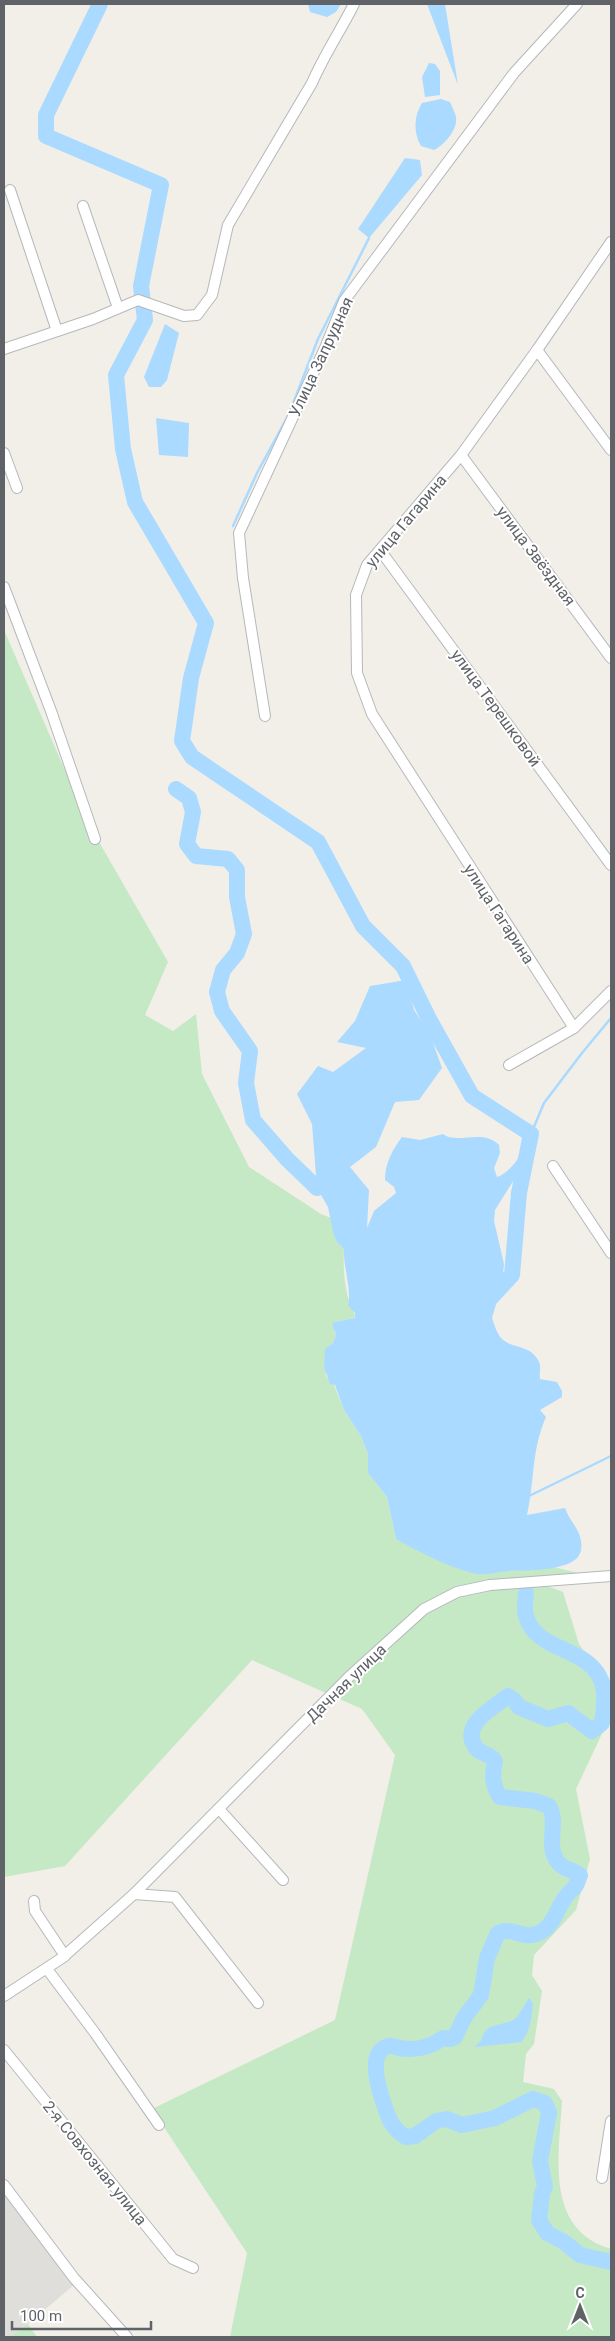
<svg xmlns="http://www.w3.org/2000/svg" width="615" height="2341" viewBox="0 0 615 2341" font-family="Roboto,sans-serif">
<rect width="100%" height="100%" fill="#f1efe8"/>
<path fill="#e0deda" d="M4,2191L75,2284L28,2324L9,2337H4Z"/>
<g fill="#c5e8c5">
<path d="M4,630L87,821L168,962L145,1015L173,1031L196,1014L202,1074L249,1167L321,1214L331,1218C333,1231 335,1240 344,1249C343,1265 344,1288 350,1303C352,1309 355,1312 355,1318L335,1322L334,1331L336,1335L333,1343L325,1350L326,1376L334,1385L344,1410L361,1436L368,1454V1473L387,1497L396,1539L512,1571L554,1567L578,1573L549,1577L486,1580L479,1582L492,1590L511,1586L542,1584L563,1592L579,1644L611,1691L607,1723L576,1789L590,1859L576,1910L534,1955L532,1975L542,1991L534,2044L526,2054L523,2082L554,2089L562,2101C559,2155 544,2230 611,2249V2337H230L247,2253L152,2109L335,2020L395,1755L362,1709L252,1660L65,1866L4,1877Z"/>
<path d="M28,2324L37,2337H9Z"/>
</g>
<g fill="#aadaff">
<path d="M308,4H341L336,12L327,17L310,12Z"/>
<path d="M427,4H445L458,85Z"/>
<path d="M429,63L435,64L440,71V95L425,97L422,77Z"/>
<path d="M441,99L450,102C452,107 455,112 456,117C458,130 444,145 434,150L421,146C413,132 414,116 422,103Z"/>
<path d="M405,158L420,160L422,175L369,238L358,229Z"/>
<path d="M165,324L179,333L167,380L161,387H149L144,377Z"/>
<path d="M156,418L189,423L188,457L159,455Z"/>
<path d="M406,980L414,1010L430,1034L442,1068L419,1100L395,1102L376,1147L350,1167L369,1190L367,1228L374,1211L396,1193L394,1187L385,1180C385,1164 392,1150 402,1137L420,1140L443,1134C457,1145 483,1128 499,1145L500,1153L494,1168L497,1177C515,1170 523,1150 531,1134L520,1170L495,1210L494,1221L504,1264L502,1283L492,1318C494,1324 497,1334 502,1339C513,1349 530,1345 538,1360C542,1366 539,1372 540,1379L557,1382L562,1391V1397L540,1410L546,1417C531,1451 535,1480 527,1515L565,1508C570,1523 584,1532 581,1550C578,1572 526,1570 508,1571C499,1572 487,1575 478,1574C451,1569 420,1552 396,1539L387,1497L368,1473V1454L361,1436L344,1410L335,1385L330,1384L324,1367L325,1349L333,1343L336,1335L332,1324L335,1322L355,1318V1313L348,1305C352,1290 343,1267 344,1249L337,1242L333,1232L328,1207L317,1188L312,1124L297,1094L318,1066L333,1072L366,1048L337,1042L355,1021L370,986Z"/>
<path d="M529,1998L533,2003C531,2018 531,2031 521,2042L474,2047L481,2041L484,2032L490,2027L512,2021L517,2017Z"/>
</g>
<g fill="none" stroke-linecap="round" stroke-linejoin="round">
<g stroke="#aadaff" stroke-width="2.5">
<path d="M233,526L257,473L289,414L318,339L369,238"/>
<path d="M531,1134L544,1103L582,1053L611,1018"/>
<path d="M529,1496L611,1456"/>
</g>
<g stroke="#aadaff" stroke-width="16">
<path d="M100,4L46,115V136L161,185L141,286L145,320L116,375L123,449L135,502L206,623L191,678L182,741L192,757L318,842L363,926L403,966L429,1019L472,1096L531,1134L519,1193L512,1275L486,1303"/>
<path d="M176,789L189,798L193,812L187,844L196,856L228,859L237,870V897L244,934L237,953L223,970L217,992L222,1011L250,1051L246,1083L253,1120L287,1159L317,1188L337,1181"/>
<path d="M526,1593C525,1601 524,1610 526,1616C536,1652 585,1646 600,1678C607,1690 604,1710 602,1723L592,1731L568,1713L548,1719L519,1707L514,1700L508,1696C494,1707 459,1725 476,1748C482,1755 490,1753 495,1761C492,1775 492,1785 500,1797L535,1801L549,1806C560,1824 542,1850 562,1866C567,1870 574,1870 580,1875C576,1887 576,1886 568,1894C555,1908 555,1931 532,1935C518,1937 515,1927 498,1933L487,1958L481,1995L464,2018L455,2037L450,2039L443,2038C429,2048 416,2051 399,2048C396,2047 391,2045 388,2046C369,2052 377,2082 381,2095C387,2113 389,2127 406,2137L415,2136L436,2121L447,2119L462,2125L495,2118L533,2099L545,2103L549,2113L540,2161L545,2187L542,2193L539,2220L547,2233L564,2242L580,2255L611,2262"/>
</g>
<g stroke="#b5b8bc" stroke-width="12">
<g id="street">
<path d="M10,190L57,331"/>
<path d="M83,206L118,308"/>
<path d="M4,349L93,319L138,300L184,316L197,315L212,295L228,225L312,83C324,55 341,30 354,4"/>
<path d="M537,350L611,450"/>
<path d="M4,453L17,488"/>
<path d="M461,455L611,658"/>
<path d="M380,550L611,865"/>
<path d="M4,587L51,711L95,839"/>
<path d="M265,716L243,578L239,533L325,348L344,301L514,73L577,4"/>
<path d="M574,1028L372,714L357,673L356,595L367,565L461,455L537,350L611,242"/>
<path d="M509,1065L574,1028L611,991"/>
<path d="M553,1166L611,1253"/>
<path d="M219,1809L283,1880"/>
<path d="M134,1894L175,1897L258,2003"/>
<path d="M34,1901L35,1911L65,1956"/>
<path d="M47,1969L95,2033L159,2125"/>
<path d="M4,1996L62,1958L134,1894L349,1677L424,1609L457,1592L490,1585L611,1576"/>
<path d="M4,2050L173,2259L193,2268"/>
<path d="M602,2178L611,2121"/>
<path d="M4,2185L74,2278L127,2337"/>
</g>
</g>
<use href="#street" stroke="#fff" stroke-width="10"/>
</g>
<g text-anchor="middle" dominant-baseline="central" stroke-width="4" stroke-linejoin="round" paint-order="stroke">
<g font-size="16" fill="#5f6368" stroke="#fff">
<text transform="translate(321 357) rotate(-65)">Улица Запрудная</text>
<text transform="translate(406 521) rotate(-50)">улица Гагарина</text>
<text transform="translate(536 556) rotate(53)">улица Звёздная</text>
<text transform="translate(496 708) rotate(54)">улица Терешковой</text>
<text transform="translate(499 914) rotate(57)">улица Гагарина</text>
<text transform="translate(346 1683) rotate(-44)">Дачная улица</text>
<text transform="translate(95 2163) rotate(51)">2-я Совхозная улица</text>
</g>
</g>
<rect width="615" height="2341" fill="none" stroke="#5f6368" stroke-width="10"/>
<g transform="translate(580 2306)" stroke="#ffffff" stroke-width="4" paint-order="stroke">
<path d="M0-4L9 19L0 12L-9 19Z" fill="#5f6368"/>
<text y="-8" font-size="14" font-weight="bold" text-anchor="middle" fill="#5f6368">С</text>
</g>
<path d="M12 2321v8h139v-8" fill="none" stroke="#5f6368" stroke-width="2.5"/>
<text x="20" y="2321" font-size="15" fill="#5f6368" stroke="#ffffff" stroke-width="4" paint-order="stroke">100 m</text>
</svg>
